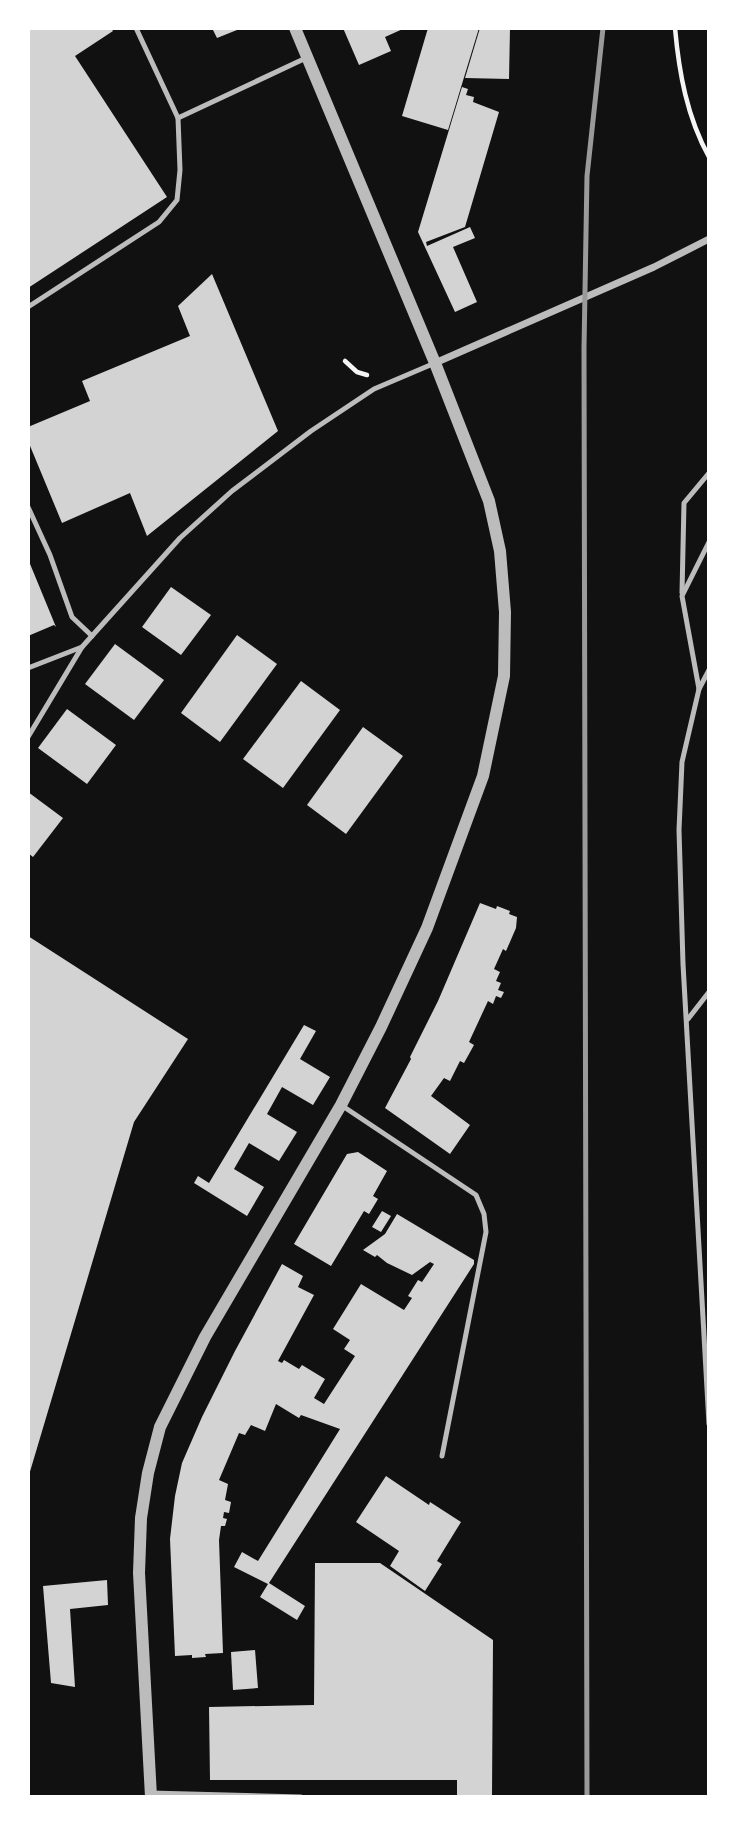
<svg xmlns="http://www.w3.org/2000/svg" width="737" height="1825" viewBox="0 0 737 1825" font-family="'Work Sans',sans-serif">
<rect width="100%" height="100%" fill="#111"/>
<g fill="#d3d3d3">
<path d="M28,28H111L113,31L75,56L167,197L28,288Z"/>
<path d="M212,28H242L217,38Z"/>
<path d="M343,28H405L385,37L391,51L359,65Z"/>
<path d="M428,28H479L448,130L402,116Z"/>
<path d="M480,28H510L509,79L465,78Z"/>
<path d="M462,87L468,89L466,95L474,97L473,102L499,112L465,227L426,242L427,246L470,227L475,238L453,247L477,302L455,312L418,232Z"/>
<path d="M212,274L278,431L147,536L130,493L62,523L28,441V427L90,401L82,381L190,336L178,306Z"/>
<path d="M28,559L56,627L54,625L28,636Z"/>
<path d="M171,587L211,615L181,655L142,627Z"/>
<path d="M237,635L277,664L220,742L181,713Z"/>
<path d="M115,644L164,680L134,720L85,684Z"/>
<path d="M301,681L340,710L283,788L243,759Z"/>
<path d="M67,709L116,745L87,784L38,748Z"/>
<path d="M363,727L403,756L346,834L307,805Z"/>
<path d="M28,792L63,818L33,857L28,853Z"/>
<path d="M480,903L496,909L497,906L510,911L509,914L517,917L516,928L506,951L503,949L494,969L500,972L496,981L501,983L498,990L504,992L501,998L496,996L493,1004L488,1001L469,1042L474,1045L464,1063L460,1061L450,1081L444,1078L431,1096L470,1125L450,1154L385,1108L411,1059L410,1057L438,1001Z"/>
<path d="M28,936L188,1039L134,1122L29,1475Z"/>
<path d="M304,1025L316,1031L300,1059L330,1077L313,1105L282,1087L267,1114L297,1132L279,1161L249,1143L234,1169L264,1187L247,1216L194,1183L198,1176L209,1183Z"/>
<path d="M358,1152L387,1171L373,1196L378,1199L369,1214L364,1211L331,1266L294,1244L347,1154Z"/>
<path d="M382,1211L391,1216L381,1232L372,1227Z"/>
<path d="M397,1214L474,1260V1264L269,1583L305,1606L297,1620L260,1597L268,1584L234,1567L242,1552L258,1561L340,1429L301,1415L299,1418L276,1404L265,1431L251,1425L245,1435L239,1433L219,1480L228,1484L225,1500L231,1502L229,1513L224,1512L223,1518L227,1519L225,1526H221L219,1540L223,1653L205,1654L206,1657L192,1658V1655L175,1656L170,1539L175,1496L182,1463L202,1417L235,1351L282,1264L303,1276L298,1287L314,1295L278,1361L282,1363L284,1360L299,1369L302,1365L325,1379L314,1398L324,1404L355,1356L344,1349L350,1340L333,1329L361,1284L404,1310L412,1298L408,1296L418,1280L422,1282L434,1264L430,1262L412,1275L387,1263L377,1255L375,1257L363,1250L385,1234Z"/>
<path d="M386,1476L429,1505L430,1502L461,1522L437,1561L442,1564L425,1591L390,1566L399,1551L356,1522Z"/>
<path d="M315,1563H380L493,1640L492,1797H457V1780H210L209,1707L314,1705Z"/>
<path d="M107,1580L108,1605L70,1609L75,1687L51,1683L43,1586Z"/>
<path d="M255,1650L258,1688L233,1690L231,1652Z"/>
</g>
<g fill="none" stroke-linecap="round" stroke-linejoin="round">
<g stroke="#f5f5f5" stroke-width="4.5">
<path d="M675,28C679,73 687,117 709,157"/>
<path d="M345,361L357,372L367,375"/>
</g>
<g stroke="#bcbcbc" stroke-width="5">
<path d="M178,118L306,58"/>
<path d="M28,307L159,222L177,200L180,170L178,118L136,28"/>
<path d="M28,507L50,555L72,617L92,636"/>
<path d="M709,542L682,596L699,689L682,762L679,830L683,964L709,1424"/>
<path d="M682,593L684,503L709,473"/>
<path d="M28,668L82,647"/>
<path d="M699,689L709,670"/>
<path d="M28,737L82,647L180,538L232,491L311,431L374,389L435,363"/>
<path d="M688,1019L709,992"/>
<path d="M341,1105L476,1195L484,1214L486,1232L442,1456"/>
<path d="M150,1793L301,1797"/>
</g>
<path stroke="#bcbcbc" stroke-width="7" d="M435,363L654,267L709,239"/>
<path stroke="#bcbcbc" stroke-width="12" d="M151,1797L139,1573L141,1518L148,1473L160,1427L205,1337L341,1105L381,1027L427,928L483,776L504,676L505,612L500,551L489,501L435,363L295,28"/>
<path stroke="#9a9a9a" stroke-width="5" d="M587,1797L584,348L587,176L603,28"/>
</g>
<rect width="737" height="1825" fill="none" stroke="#ffffff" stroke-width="60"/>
</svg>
